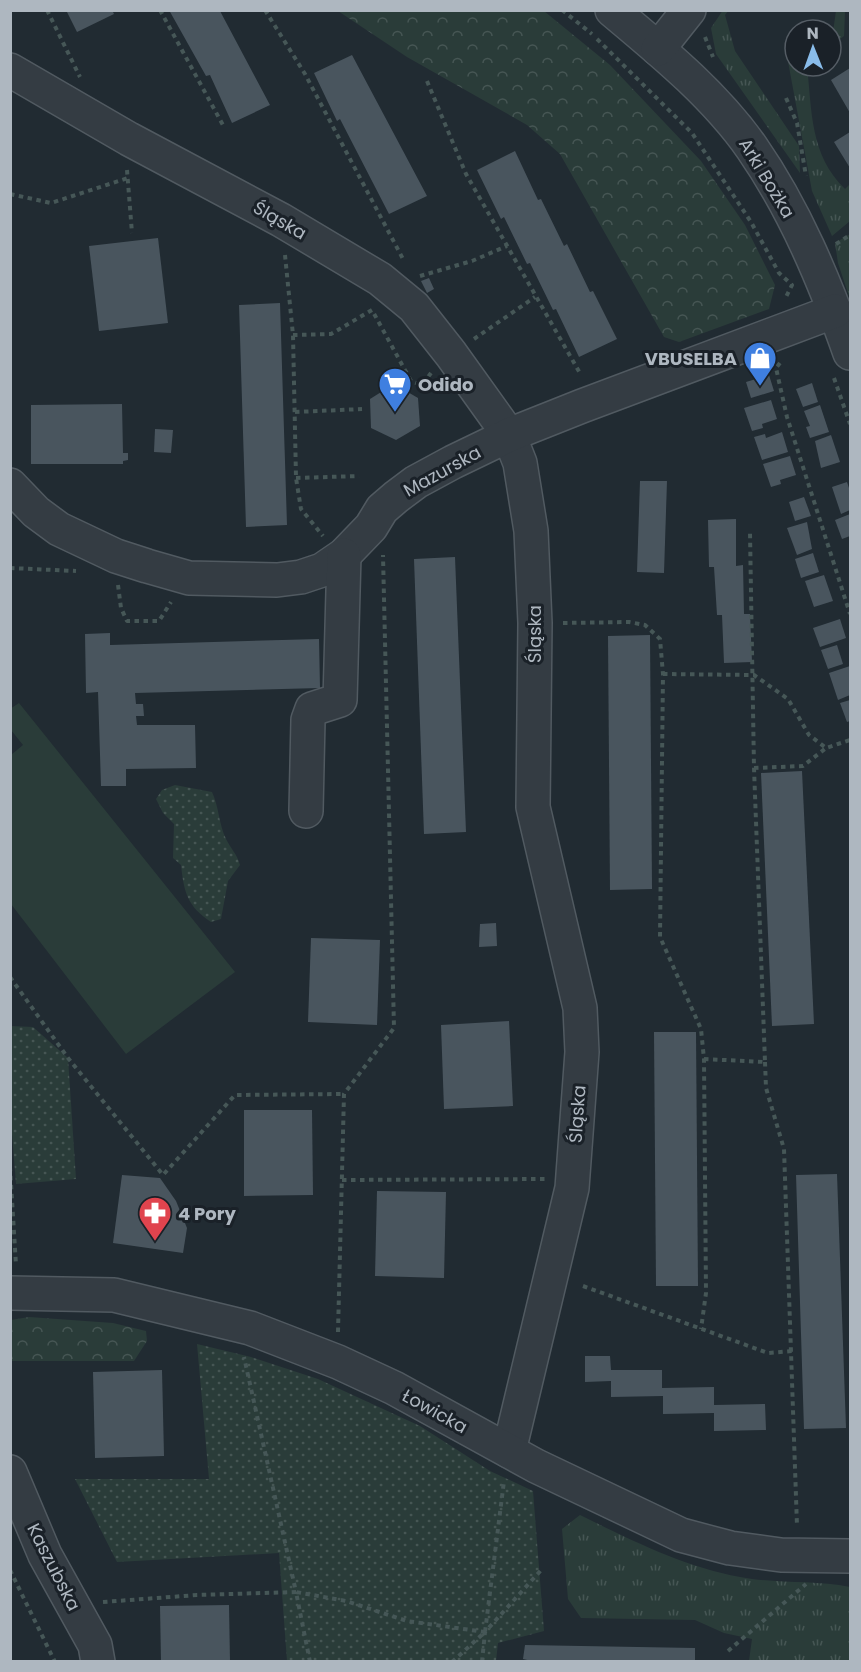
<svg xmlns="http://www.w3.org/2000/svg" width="861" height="1672" viewBox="0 0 861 1672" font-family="Poppins,sans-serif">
<defs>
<pattern id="grass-tufts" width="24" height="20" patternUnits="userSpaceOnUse" patternTransform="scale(1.5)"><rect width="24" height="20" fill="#2a3c39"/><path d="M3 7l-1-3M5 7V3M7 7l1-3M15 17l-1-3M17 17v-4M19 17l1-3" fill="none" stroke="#465654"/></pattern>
<pattern id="forest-crowns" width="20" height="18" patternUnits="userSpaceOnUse" patternTransform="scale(1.5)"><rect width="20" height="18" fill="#2a3c39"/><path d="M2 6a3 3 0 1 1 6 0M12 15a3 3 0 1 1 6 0" fill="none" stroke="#465654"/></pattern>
<pattern id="park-dots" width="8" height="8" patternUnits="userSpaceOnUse" patternTransform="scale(1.5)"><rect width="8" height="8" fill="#2a3c39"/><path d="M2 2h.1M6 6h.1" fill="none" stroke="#465654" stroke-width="1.8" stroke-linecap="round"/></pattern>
</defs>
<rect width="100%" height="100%" fill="#212b32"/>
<g fill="url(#grass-tufts)">
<path d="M723,10L728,11L725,15L735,51L799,146L800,173L716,54L711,28Z"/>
<path d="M836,11H845L844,36L831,46Z"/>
<path d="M795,53V66H807C812,112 810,155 845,189L850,184V221L832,236L812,191L787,56Z"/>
<path d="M850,234V299L838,263L835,243Z"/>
<path d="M580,1515C631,1540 684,1567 740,1577C775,1584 813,1580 850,1587V1661H749L752,1639L724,1633L695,1620L581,1618L568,1599L562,1529Z"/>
</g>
<g fill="url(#forest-crowns)">
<path d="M338,11H544L610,65L701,161L745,225L775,285L769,309L679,342L664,337L560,154L527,125L407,57Z"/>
<path d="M29,1317L113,1323L146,1331L147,1341L134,1361H11V1320Z"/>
</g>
<g fill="url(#park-dots)">
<path d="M175,785L212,792C219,807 219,825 226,839C231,849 237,854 240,865L228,881L221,919L211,922C187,906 184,892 181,865L173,858L174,824L163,813L156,799L162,790Z"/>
<path d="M10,1026L33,1027L68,1058L76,1179L16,1184L10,1109Z"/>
<path d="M197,1344L251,1357L318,1379L420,1426L490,1471L533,1491L544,1631L498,1643L496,1661H287L279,1553L117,1562L75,1479H209Z"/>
</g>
<path fill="#2a3c39" d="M19,703L235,972L126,1054L11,904V755L23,745L11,730L10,709Z"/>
<g fill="#49555e">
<path d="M66,10H112L114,14L77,32Z"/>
<path d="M169,10L220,11L270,105L232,123L210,75L206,76Z"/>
<path d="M352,55L427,196L389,214L340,119L337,121L314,73Z"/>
<path d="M850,68V113L831,80Z"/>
<path d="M850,132V168L834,142Z"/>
<path d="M515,151L538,200L541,199L564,246L567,244L590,292L593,291L617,339L579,357L556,309L553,310L530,263L527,264L504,217L501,219L477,170Z"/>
<path d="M158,238L168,323L99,331L89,246Z"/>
<path d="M429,278L434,289L427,293L421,281Z"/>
<path d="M280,303L287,525L246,527L239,305Z"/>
<path d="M769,375L774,391L751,398L746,382Z"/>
<path d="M812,383L818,402L803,407L796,389Z"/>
<path d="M394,384L418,398L420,426L396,440L371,428L370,399Z"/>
<path d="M771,400L777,419L762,424L763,428L752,431L744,408Z"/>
<path d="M122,404L123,453H128V460L123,461V464H31V405Z"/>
<path d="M820,405L829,432L810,438L806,427L810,426L804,411Z"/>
<path d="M155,429L173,430L171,453L154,452Z"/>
<path d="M782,432L788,452L762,460L754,437L765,434L766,438Z"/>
<path d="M831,435L840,462L821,468L815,441Z"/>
<path d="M790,456L796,475L780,480L781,484L771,487L763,464Z"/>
<path d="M640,481H667L664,573L637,572Z"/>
<path d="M847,482L850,491V510L841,514L832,487Z"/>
<path d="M804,497L811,516L795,521L789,502Z"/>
<path d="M850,514V536L842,539L835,520Z"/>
<path d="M736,519V566L743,565L744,614H750L752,662L724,663L722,615H717L714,567H709L708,520Z"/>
<path d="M807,522L812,549L797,555L787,528Z"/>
<path d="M813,553L819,572L801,578L795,559Z"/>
<path d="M455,557L466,832L424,834L414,559Z"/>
<path d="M824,575L833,601L814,607L805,581Z"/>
<path d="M840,619L846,638L820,647L813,628Z"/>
<path d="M110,633V645L319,639L320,688L135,693L136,704H143L144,716H136L137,725H195L196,768L126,769V786H101L98,692L86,693L85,634Z"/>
<path d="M650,635L652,889L610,890L608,636Z"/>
<path d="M837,645L843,664L828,669L821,650Z"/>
<path d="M850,666V695L838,700L829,673Z"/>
<path d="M850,700V721L847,722L840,703Z"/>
<path d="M802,771L814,1024L772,1026L761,773Z"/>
<path d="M496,923L497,946L479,947L480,924Z"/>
<path d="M311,938L380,940L377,1025L308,1022Z"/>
<path d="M509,1021L513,1106L444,1109L441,1025Z"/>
<path d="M654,1032H696L698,1286H656Z"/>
<path d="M244,1110H312L313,1195L244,1196Z"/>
<path d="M837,1174L846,1428L804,1429L796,1175Z"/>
<path d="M122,1175L160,1178L176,1201L187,1228L183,1253L113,1243Z"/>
<path d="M377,1191L446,1192L444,1278L375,1276Z"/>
<path d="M585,1356H610L611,1370H662V1388L714,1387V1405L765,1404L766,1430L714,1431V1413L663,1414V1396L611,1397V1381L585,1382Z"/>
<path d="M162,1370L164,1456L95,1458L93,1372Z"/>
<path d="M229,1605L230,1662H161L160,1606Z"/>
<path d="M525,1645L695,1648V1662H536L523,1659Z"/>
</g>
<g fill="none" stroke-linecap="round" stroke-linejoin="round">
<g stroke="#515a61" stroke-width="36">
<g id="minor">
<path d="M612,10C661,51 715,95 752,148C795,210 825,282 850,353"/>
<path d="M658,49L689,10"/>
<path d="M10,70L129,139L281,220L380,279L414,307L451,354L509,435L520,463L531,531L535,623L533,807L580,1008L582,1052L572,1188L509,1451"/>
<path d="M10,485L36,512L59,529L116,556L147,566L189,578L277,580L301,577L322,570L344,555L371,527L382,509L396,497L416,482L453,462L509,435L582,406L835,311"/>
<path d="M306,811L308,720L312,709L340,700L344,555"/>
<path d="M10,1293L114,1295L250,1328L338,1362L394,1388L536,1466L681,1535L730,1548L781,1555L850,1556"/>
<path d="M10,1472L45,1555L95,1645L98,1662"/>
</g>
</g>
<g stroke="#465757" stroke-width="4" stroke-dasharray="4.5 4.5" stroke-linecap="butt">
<path d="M47,10L80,77"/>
<path d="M160,10L224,127"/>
<path d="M265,10L305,74L403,259"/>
<path d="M562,10L592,34"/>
<path d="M705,37L713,57"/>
<path d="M597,39L692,133L751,222L779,273L792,285L785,299"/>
<path d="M427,81L466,174L581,375"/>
<path d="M786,98L797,123L806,176"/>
<path d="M127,170L132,233"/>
<path d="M10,194L51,203L128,178"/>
<path d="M836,244L850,235"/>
<path d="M285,255L293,335L296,478L301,509L323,536"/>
<path d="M420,276L472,261L507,246"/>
<path d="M293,335L331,334L372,310L411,381L422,385L431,373"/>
<path d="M474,339L535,297"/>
<path d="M780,363L776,368L787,417L850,614"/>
<path d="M834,378L850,424"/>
<path d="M295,412L362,409"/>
<path d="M296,478L359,476"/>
<path d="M10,568L76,571"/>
<path d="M118,585L121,608L127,621H159L171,602"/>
<path d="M563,623L629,622L645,625L660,639L663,674L660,937L701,1029L704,1059L706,1293L701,1329"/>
<path d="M663,674L754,675L788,699L809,735L826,748L850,740"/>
<path d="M754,768L803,766L826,748"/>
<path d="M10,977L68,1058L163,1175L235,1095L344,1094"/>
<path d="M704,1059L765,1062L754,768L750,533"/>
<path d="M765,1062L766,1088L784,1149L797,1526"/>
<path d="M10,1167L16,1265"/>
<path d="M342,1180L545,1179"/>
<path d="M583,1286L768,1353L792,1351"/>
<path d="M338,1332L344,1094L394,1028L383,555"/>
<path d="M10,1570L55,1662"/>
<path d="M103,1602L197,1595L296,1592L244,1357"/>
<path d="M728,1651L806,1584"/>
<path d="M310,1662L296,1592L346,1601L407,1621L485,1632"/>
<path d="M452,1662L485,1632L504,1481"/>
<path d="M482,1662L485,1632L543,1568"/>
</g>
<use href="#minor" stroke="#343c43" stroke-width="33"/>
</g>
<defs>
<g id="shop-pin" transform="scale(1.725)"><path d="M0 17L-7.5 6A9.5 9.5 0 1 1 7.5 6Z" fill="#3f7fe0" stroke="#1a2128"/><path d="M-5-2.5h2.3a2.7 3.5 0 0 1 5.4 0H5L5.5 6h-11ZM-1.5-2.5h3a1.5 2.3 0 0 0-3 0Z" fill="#fff"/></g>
<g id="supermarket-pin" transform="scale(1.725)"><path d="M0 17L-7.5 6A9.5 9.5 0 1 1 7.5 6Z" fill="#3f7fe0" stroke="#1a2128"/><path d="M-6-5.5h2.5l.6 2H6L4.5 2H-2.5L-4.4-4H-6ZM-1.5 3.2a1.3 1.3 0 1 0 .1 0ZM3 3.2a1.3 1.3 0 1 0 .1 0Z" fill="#fff"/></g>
<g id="pharmacy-pin" transform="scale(1.725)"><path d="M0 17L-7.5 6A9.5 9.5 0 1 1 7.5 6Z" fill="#e0444e" stroke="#1a2128"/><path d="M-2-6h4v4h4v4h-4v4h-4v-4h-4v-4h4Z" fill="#fff"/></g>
</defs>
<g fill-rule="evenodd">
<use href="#shop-pin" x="760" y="358"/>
<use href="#supermarket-pin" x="395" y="384"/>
<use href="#pharmacy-pin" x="155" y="1213"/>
</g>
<g text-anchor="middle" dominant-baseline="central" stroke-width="6" stroke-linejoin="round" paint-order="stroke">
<g font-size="18" fill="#aeb7c0" stroke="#1a2128">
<text transform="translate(767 178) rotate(59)">Arki Bożka</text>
<text transform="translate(280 220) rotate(30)">Śląska</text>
<text transform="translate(442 471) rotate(-29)">Mazurska</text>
<text transform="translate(534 634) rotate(-90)">Śląska</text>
<text transform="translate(577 1114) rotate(-86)">Śląska</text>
<text transform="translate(435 1411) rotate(29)">Łowicka</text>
<text transform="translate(54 1567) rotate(63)">Kaszubska</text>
</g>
<g font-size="18" font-weight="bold" fill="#aeb7c0" stroke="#1a2128" text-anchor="start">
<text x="737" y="358" text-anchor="end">VBUSELBA</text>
<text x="418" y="384">Odido</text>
<text x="178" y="1213">4 Pory</text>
</g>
</g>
<rect width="861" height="1672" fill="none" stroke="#aeb7c0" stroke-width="24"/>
<g transform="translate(813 48) rotate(359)"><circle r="28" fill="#1a2128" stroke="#555d65" stroke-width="1.5"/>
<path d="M0-4.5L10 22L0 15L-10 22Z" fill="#89bcea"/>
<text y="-9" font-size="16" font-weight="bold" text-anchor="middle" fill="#aeb7c0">N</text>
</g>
</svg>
